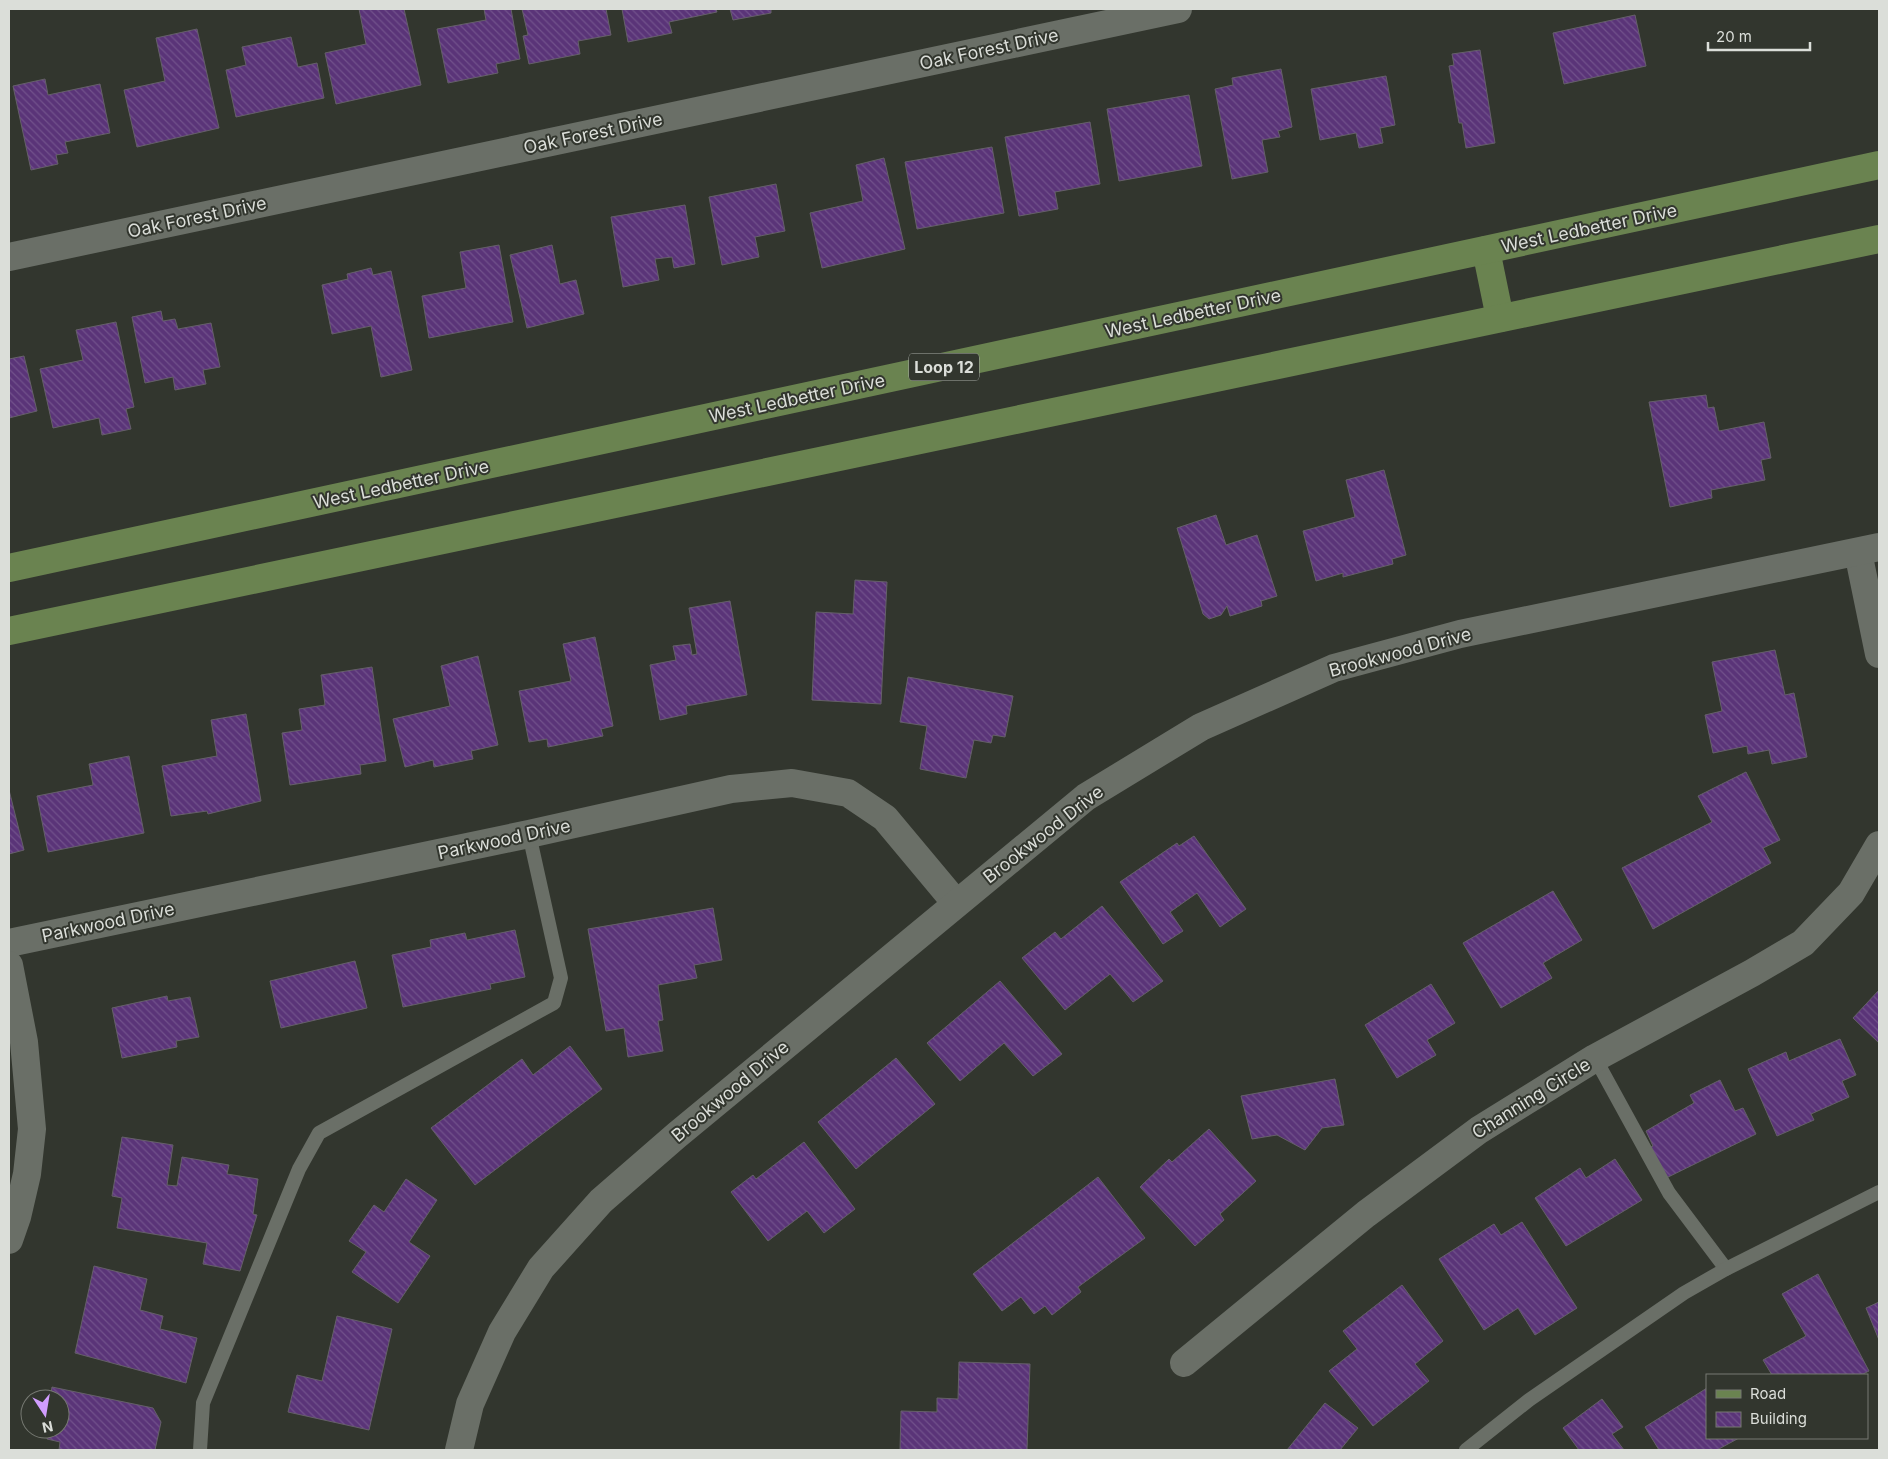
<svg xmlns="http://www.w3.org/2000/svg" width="1888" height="1459" viewBox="0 0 1888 1459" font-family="Inter,sans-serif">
<defs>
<pattern id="building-back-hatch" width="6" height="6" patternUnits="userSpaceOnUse" patternTransform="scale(1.25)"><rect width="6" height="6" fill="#5a3478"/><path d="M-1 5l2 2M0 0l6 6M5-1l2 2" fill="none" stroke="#71518b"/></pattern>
</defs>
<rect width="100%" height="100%" fill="#32362e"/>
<g fill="url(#building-back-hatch)" stroke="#656069">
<path d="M359,9H404L421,85L336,104L325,53L366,44Z"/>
<path d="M484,9H511L520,59L496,64L498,73L448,83L437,29L486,20Z"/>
<path d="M522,9H606L611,35L578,41L580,54L529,64L523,36L528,35Z"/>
<path d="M622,9H716L717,12L669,22L672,33L628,42Z"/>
<path d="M730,9H771V13L733,20Z"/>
<path d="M1635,15L1646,66L1564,84L1553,33Z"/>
<path d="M197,29L219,128L137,147L124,90L165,81L156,38Z"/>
<path d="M291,37L298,67L317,63L324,98L236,117L226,70L246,65L242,47Z"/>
<path d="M1480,50L1495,143L1466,148L1462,123H1459L1449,66L1454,65L1452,54Z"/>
<path d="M1281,69L1292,127L1278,131L1280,137L1262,140L1268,172L1232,179L1215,89L1233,85L1232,78Z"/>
<path d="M1386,76L1395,125L1380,128L1383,143L1359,148L1356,133L1320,140L1311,89Z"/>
<path d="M45,79L48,95L100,84L110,133L65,142L68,153L56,155L58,164L31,170L13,86Z"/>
<path d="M1189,95L1202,166L1119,181L1107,109Z"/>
<path d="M1090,122L1100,184L1055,192L1058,209L1019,216L1005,137Z"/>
<path d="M992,147L1004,213L917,229L905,162Z"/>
<path d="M884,158L905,249L822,268L810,213L863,201L856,165Z"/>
<path d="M776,184L785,231L755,237L759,257L722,265L709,197Z"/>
<path d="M685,205L695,264L674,268L672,257L655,259L659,280L623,287L611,217Z"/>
<path d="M499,245L513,322L429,338L422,296L466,288L460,252Z"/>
<path d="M552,245L560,284L576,280L584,314L527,328L510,255Z"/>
<path d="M371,268L373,275L391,271L412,370L381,377L371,326L332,334L322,285L348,279L347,274Z"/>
<path d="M161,311L163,321L175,319L178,329L211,323L220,367L203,370L206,384L175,390L173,377L145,383L132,317Z"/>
<path d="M116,322L134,407L126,409L131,429L102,435L99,418L53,428L40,369L83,360L76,330Z"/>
<path d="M24,356L37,411L9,418V359Z"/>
<path d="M1706,395L1708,408L1714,407L1719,431L1764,422L1771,458L1761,460L1765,480L1711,490L1712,498L1670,507L1649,402Z"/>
<path d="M1384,470L1406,555L1392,559L1393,564L1343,577V573L1316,581L1303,531L1355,517L1346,480Z"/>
<path d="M1216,515L1226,545L1257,535L1277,596L1261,601L1262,606L1230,616L1227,606L1221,615L1209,619L1203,614L1177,528Z"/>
<path d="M855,580L887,582L881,704L812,700L816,612L853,614Z"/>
<path d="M730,601L747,695L686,706L687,714L660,720L650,665L676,660L673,646L690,644L692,655L697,654L689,608Z"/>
<path d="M595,637L613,726L601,729L603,736L548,747L547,739L529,742L519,691L571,681L563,644Z"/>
<path d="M1775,650L1785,695L1794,693L1807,757L1772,764L1769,750L1748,754L1747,746L1713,753L1705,715L1722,711L1712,662Z"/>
<path d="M478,656L498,745L471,751L473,759L434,767L433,760L405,767L393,719L450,706L441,666Z"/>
<path d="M372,667L386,761L360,765L361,774L290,785L282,733L302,730L299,709L325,705L321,675Z"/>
<path d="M908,677L1013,696L1005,737L993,735L991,743L974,740L966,778L920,769L927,726L900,722Z"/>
<path d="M246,714L261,801L208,814L207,811L171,816L162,766L217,756L211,720Z"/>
<path d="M129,756L144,833L48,852L37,796L93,785L89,764Z"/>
<path d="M1746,772L1780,840L1763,848L1771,863L1653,929L1622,868L1712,822L1698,796Z"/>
<path d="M9,790L24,850L9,854Z"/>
<path d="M1194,836L1246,909L1220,927L1197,893L1170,912L1183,931L1163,944L1120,882L1177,843L1179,846Z"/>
<path d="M1553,891L1582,940L1543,963L1552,978L1501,1008L1463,943Z"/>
<path d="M1102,906L1163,981L1133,1002L1110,974L1065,1010L1022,958L1055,932L1061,939Z"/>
<path d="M713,908L722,960L694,965L697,978L658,985L663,1020L658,1021L663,1051L628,1057L624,1028L606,1031L588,929Z"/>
<path d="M515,930L525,977L490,984L491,989L403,1007L392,955L431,947L430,940L465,933L467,940Z"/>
<path d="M355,961L367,1008L281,1028L270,981Z"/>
<path d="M1000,981L1062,1054L1033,1076L1004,1043L960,1081L927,1043Z"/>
<path d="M1431,984L1455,1023L1427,1040L1436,1055L1397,1078L1365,1025Z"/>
<path d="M1879,990V1043L1853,1018Z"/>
<path d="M167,996L168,1001L190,997L199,1037L176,1041L177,1047L122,1058L112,1008Z"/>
<path d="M1840,1039L1856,1075L1842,1081L1849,1097L1811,1114L1814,1120L1777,1136L1748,1069L1786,1052L1789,1061Z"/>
<path d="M570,1046L602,1089L475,1185L431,1128L522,1059L533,1075Z"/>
<path d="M896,1058L935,1104L856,1169L818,1122Z"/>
<path d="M1335,1079L1344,1125L1322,1128L1305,1150L1277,1135L1252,1139L1241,1096Z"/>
<path d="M1720,1080L1735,1111L1743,1108L1756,1134L1662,1180L1647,1149L1653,1146L1646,1131L1694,1103L1690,1095Z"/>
<path d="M1209,1129L1256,1181L1220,1214L1224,1220L1195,1246L1140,1187L1169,1159L1172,1162Z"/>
<path d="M122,1137L173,1145L167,1185L177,1186L182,1157L229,1165L227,1174L258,1179L253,1214L257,1215L240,1271L203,1264L207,1243L117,1228L122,1198L112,1196Z"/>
<path d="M804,1142L855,1209L824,1233L807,1211L768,1241L731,1192L753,1175L756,1179Z"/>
<path d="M1615,1159L1642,1200L1566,1246L1535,1198L1580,1168L1586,1178Z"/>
<path d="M1098,1177L1145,1238L1078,1287L1081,1292L1052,1315L1045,1306L1034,1314L1021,1297L1002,1311L973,1274Z"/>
<path d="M406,1179L437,1200L409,1242L430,1256L398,1303L352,1272L366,1252L349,1241L374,1205L384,1212Z"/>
<path d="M1522,1222L1577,1308L1535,1335L1518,1308L1484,1330L1439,1259L1494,1224L1501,1235Z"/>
<path d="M94,1266L147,1279L140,1310L163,1316L160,1329L197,1338L186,1383L75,1353Z"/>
<path d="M1818,1274L1869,1371L1861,1375H1772L1763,1360L1806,1336L1782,1294Z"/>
<path d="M1402,1285L1443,1341L1415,1364L1429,1381L1373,1426L1329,1371L1357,1349L1343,1331Z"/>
<path d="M1879,1302V1340L1866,1308Z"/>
<path d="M337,1316L392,1329L369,1430L288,1412L297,1375L322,1381Z"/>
<path d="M959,1362L1030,1364L1027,1450H900L901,1411L937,1412V1398L958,1399Z"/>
<path d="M52,1387L153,1408L161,1422L155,1450H59L60,1442L47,1439L49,1429H60V1399H50Z"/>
<path d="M1707,1388V1438H1739L1717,1450H1659L1645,1427Z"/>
<path d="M1602,1399L1623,1427L1612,1434L1624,1450H1579L1563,1428Z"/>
<path d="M1325,1403L1358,1428L1340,1450H1287Z"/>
</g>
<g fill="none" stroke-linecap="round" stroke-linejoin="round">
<g stroke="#6a6f67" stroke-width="14">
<path d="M1595,1058L1669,1193L1726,1269"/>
<path d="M200,1450L203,1403L299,1169L319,1133L554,1003L561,978L529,834"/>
<path d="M1466,1450L1529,1400L1684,1293L1726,1269L1879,1192"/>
</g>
<g stroke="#6a6f67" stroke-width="28">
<path d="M9,257L1178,9"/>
<path d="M1858,552L1879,654"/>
<path d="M9,943L529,834L731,789L792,783L848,793L885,818L956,903"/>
<path d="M9,965L24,1042L32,1129L27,1174L17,1217L9,1240"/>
<path d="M1184,1363L1366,1214L1479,1130L1595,1058L1752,973L1803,943L1851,893L1879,845"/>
<path d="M459,1450L470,1404L502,1332L541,1268L601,1201L677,1135L1086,797L1201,727L1334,668L1460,634L1879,547"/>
</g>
<g stroke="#6a8350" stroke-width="28">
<path d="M1486,250L1500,318"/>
<path d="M9,568L1879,165"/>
<path d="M9,631L1879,239"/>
</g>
</g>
<g text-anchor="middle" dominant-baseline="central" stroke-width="4" stroke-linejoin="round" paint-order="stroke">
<rect fill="#32362e" stroke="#a8aca6" stroke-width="1" x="909" y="353.5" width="70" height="27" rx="4"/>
<g font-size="16" font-weight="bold" fill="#dbded9">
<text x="944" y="367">Loop 12</text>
</g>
<g font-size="18" fill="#dbded9" stroke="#32362e">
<text transform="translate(989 49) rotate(-12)">Oak Forest Drive</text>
<text transform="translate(593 133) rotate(-12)">Oak Forest Drive</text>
<text transform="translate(197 217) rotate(-12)">Oak Forest Drive</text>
<text transform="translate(1589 228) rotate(-12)">West Ledbetter Drive</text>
<text transform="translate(1193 313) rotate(-12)">West Ledbetter Drive</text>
<text transform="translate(797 398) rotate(-12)">West Ledbetter Drive</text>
<text transform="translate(401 484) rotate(-12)">West Ledbetter Drive</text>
<text transform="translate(1400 652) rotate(-15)">Brookwood Drive</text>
<text transform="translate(1043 834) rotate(-38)">Brookwood Drive</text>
<text transform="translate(504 839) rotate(-12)">Parkwood Drive</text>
<text transform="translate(108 922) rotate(-12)">Parkwood Drive</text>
<text transform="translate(730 1091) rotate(-40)">Brookwood Drive</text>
<text transform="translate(1531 1098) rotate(-32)">Channing Circle</text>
</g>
</g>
<rect width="1888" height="1459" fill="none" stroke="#dbded9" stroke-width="20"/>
<rect x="1706" y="1374" width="162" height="65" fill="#32362e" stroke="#767972"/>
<rect x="1716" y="1390" width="25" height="8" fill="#6a8350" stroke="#767972"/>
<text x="1750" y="1399" font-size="15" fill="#dbded9">Road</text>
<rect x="1716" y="1412" width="25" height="15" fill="url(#building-back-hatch)" stroke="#767972"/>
<text x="1750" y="1424" font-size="15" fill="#dbded9">Building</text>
<g transform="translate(45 1414) rotate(168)"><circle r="24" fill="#32362e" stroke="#767972"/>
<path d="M0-4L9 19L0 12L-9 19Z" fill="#d19dfe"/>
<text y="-8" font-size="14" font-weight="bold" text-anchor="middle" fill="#dbded9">N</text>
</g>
<path d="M1708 42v8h102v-8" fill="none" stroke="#dbded9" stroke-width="2.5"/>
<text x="1716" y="42" font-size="15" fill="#dbded9" stroke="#32362e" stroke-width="4" paint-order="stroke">20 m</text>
</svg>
